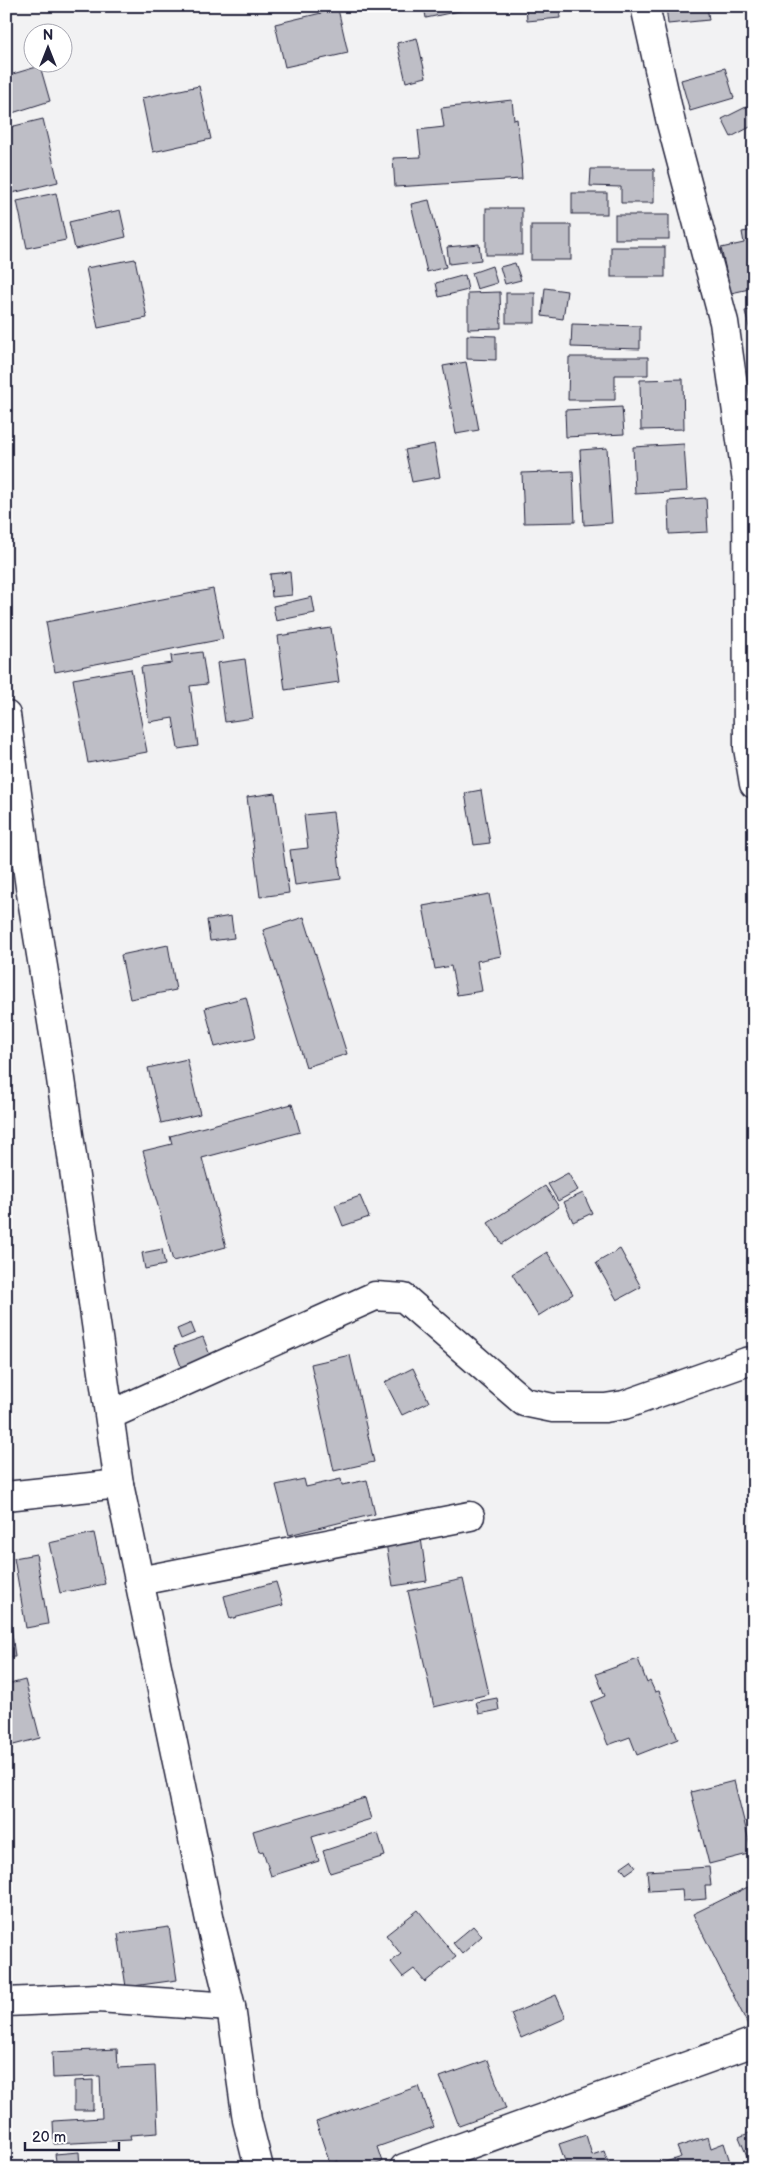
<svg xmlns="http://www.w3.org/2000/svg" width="760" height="2174" viewBox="0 0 760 2174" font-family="'Balsamiq Sans',sans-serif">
<rect width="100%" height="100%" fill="#f2f2f3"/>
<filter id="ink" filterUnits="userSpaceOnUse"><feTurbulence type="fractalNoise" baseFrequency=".02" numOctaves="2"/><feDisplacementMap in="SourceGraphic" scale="10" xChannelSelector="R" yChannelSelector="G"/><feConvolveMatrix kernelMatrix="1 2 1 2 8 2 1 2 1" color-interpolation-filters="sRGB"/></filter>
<g filter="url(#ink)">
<g fill="#bebec6" stroke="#22223b">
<path d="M424,6H483L426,18Z"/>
<path d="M526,6H559L560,18L527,21Z"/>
<path d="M666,6H707L709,20L668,24Z"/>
<path d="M338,9L348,53L285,67L275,24Z"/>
<path d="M417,38L426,77L406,82L397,43Z"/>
<path d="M40,66L50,101L6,115V76Z"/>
<path d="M725,68L734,98L690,111L681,80Z"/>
<path d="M199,86L211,139L153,152L142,98Z"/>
<path d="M512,100L514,120L517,119L522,164H521L522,179L395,187L393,158L421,157L418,130L444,127L441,108Z"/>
<path d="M754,103V125L731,137L722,119Z"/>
<path d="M43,119L58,182L8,194L6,185V128Z"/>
<path d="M591,169H654V203H621V187L590,186Z"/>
<path d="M56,193L66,240L27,248L17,201Z"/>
<rect x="572" y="193" width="35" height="21"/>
<path d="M429,200L446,267L427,272L411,204Z"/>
<rect x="486" y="208" width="36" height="47"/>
<path d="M120,210L126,237L75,249L69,222Z"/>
<rect x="615" y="215" width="54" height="24"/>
<rect x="531" y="225" width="40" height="35"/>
<path d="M754,230V288L731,293L721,248L744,243L742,232Z"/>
<path d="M479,244L481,260L449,264L447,247Z"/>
<rect x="611" y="247" width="54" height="30"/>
<path d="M135,259L147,318L98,328L86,268Z"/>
<path d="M515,263L521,280L505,284L500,267Z"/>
<path d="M492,266L497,283L477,289L472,273Z"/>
<path d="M465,275L468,290L439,297L436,283Z"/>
<path d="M545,288L567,291L563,319L542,316Z"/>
<path d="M500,292L501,328L468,329V293Z"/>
<rect x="506" y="293" width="29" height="30"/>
<path d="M754,309V348L745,311Z"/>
<path d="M572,324L640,326V349L571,347Z"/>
<path d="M467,335L496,336V360L467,359Z"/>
<path d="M569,357H648V375H615V400H568Z"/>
<path d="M466,362L479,430L456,434L443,366Z"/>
<path d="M683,379L684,429L641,430L640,380Z"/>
<path d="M622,407L624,434L566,437L565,410Z"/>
<path d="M434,444L440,477L412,482L405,450Z"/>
<path d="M684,444L687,491L635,494L633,447Z"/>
<path d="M607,448L612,523L584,525L580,450Z"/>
<path d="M573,471L575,522L524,523L522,473Z"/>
<path d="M706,498L708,532L669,534L668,501Z"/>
<path d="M290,572L292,595L272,597L270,574Z"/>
<path d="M213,589L223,639L55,672L46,622Z"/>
<path d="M312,597L315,613L276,621L273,606Z"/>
<path d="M331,628L339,682L285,690L278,636Z"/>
<path d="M202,652L207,684L190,686L198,746L178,749L173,718L149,722L141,667L172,663L171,656Z"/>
<path d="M245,659L253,718L225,722L217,663Z"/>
<path d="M131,669L147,752L88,763L73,679Z"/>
<path d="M481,790L490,843L474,845L465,793Z"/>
<path d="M275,793L289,893L260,897L247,797Z"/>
<path d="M333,812L341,879L295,885L290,850L308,848L304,815Z"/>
<path d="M489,894L501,956L477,961L482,991L457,995L451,966L435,969L423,906Z"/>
<path d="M231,916L234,938L210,941L207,920Z"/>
<path d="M304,917L347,1054L306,1067L263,930Z"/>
<path d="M168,945L176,990L130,999L121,955Z"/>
<path d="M246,997L256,1037L215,1047L205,1008Z"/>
<path d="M187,1059L200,1114L161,1123L148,1068Z"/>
<path d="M292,1104L300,1132L202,1158L226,1247L173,1261L143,1151L172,1144L170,1136Z"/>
<path d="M568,1173L578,1190L558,1201L548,1184Z"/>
<path d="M545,1186L559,1207L502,1244L488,1223Z"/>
<path d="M583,1193L592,1213L573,1222L564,1202Z"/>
<path d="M360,1196L369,1217L343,1226L335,1205Z"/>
<path d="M162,1249L165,1265L145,1269L142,1253Z"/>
<path d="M620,1249L641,1287L617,1300L596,1263Z"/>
<path d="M547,1252L573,1294L538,1316L512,1274Z"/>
<path d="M191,1323L195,1333L181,1339L177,1329Z"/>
<path d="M203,1337L211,1358L182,1369L174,1347Z"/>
<path d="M350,1355L374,1462L334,1471L311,1364Z"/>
<path d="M413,1368L429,1402L402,1415L385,1382Z"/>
<path d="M304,1479L306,1487L341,1479L342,1485L367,1480L375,1514L289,1535L276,1485Z"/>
<path d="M94,1533L105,1584L60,1593L49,1543Z"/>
<path d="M421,1538L427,1581L393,1586L386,1543Z"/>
<path d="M36,1554L48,1624L26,1628L14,1558Z"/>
<path d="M463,1579L489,1694L434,1707L408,1591Z"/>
<path d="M276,1582L283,1605L230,1619L224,1596Z"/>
<path d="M6,1584L15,1657H6Z"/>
<path d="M638,1659L647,1683L650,1681L655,1692L659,1691L678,1739L637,1755L630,1737L608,1745L591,1702L605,1696L596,1674Z"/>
<path d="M25,1680L40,1738L6,1747V1685Z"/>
<path d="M497,1698L499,1710L479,1714L476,1702Z"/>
<path d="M734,1781L752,1853L709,1864L691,1792Z"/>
<path d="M365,1798L371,1819L312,1837L319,1861L271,1876L263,1851L259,1852L253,1831Z"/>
<path d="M378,1833L385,1856L330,1873L323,1851Z"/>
<path d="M631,1860L636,1867L626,1874L621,1867Z"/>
<path d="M709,1867L711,1886H705L706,1899L683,1901L682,1889L649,1891L647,1871Z"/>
<path d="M754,1884V2027L750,2029L693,1914Z"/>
<path d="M418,1910L456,1957L425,1982L414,1969L403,1977L391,1962L401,1954L386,1935Z"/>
<path d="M473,1926L482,1936L462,1954L453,1943Z"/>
<path d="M169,1927L177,1980L126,1987L118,1934Z"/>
<path d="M556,1995L566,2018L521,2038L511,2014Z"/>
<path d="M117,2049L118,2068L155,2066L158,2133L130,2135L131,2140L54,2144L53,2121L102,2118L100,2076L53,2078L52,2052Z"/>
<path d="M488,2060L506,2109L459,2126L440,2077Z"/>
<path d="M93,2080V2110H74V2081Z"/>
<path d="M419,2086L434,2127L377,2147L382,2162L365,2168H341L338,2161L330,2164L316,2122Z"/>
<path d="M754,2131V2168H752L739,2137Z"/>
<path d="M586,2135L592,2155L604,2151L610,2168H556L566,2164L559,2144Z"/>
<path d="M708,2137L711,2148L724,2143L732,2168H660L659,2164L681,2157L677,2147Z"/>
<path d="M79,2152L80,2168H57L55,2154Z"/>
</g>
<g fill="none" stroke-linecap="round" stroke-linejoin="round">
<g stroke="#22223b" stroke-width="31">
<g id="minor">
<path d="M645,6L671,123L724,322L747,482L748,748L754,784"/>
<path d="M6,715L30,887L59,1065L119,1484L212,1930L231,2007L247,2120L259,2168"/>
<path d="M110,1415L375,1296L404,1298L524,1402L553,1408H605L624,1405L746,1362L754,1361"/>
<path d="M6,1496L119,1484"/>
<path d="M139,1581L470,1516"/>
<path d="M6,2002L98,1998L231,2007"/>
<path d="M404,2168L754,2042"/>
</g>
</g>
<use href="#minor" stroke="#fff" stroke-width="28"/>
</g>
</g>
<rect width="760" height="2174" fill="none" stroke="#fff" stroke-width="25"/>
<rect x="12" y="12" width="735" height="2149" fill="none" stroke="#22223b" stroke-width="2" filter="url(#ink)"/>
<g transform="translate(48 48)"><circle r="24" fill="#ffffff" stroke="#a7a7b1"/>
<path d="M0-4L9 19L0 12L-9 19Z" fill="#22223b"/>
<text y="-8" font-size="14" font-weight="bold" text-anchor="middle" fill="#22223b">N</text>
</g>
<path d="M25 2142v8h94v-8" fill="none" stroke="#22223b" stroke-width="2.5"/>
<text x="32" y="2142" font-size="15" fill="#22223b" stroke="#ffffff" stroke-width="4" paint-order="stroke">20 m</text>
</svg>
